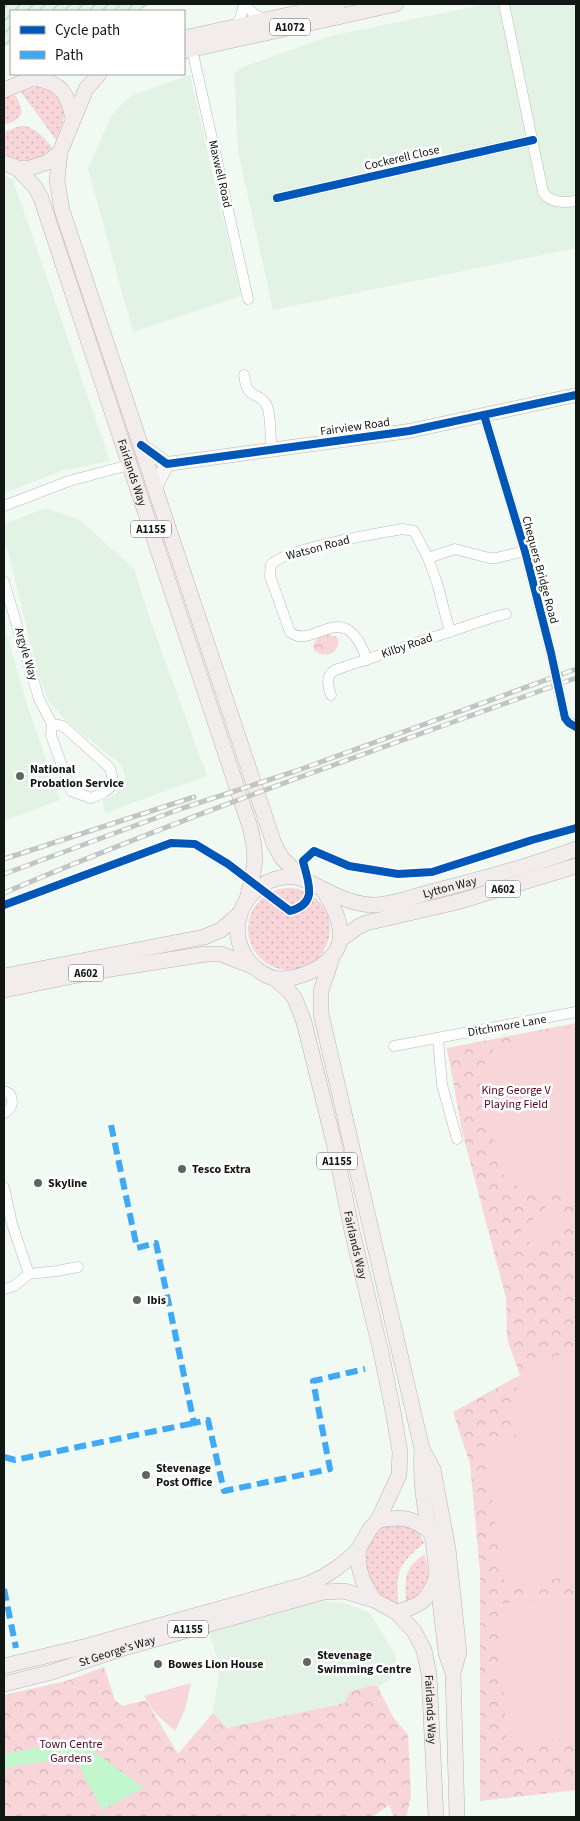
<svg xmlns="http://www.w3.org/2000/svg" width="580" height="1821" viewBox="0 0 580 1821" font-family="'Source Sans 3',sans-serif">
<defs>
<pattern id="industrial-furrows" width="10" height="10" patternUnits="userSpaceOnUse" patternTransform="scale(1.25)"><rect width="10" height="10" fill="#e2f3e5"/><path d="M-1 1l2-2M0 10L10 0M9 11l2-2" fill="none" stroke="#c1d0c3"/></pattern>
<pattern id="grass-dots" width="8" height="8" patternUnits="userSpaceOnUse" patternTransform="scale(1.25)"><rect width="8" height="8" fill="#f8d5d8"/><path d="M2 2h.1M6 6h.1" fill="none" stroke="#d4b6b8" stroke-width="1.8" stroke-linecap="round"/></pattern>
<pattern id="park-crowns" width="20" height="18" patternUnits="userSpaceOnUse" patternTransform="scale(1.25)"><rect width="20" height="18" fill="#f8d5d8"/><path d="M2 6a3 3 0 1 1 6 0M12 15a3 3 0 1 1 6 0" fill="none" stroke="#d4b6b8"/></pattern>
</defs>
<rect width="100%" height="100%" fill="#f0faf2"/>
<g fill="#e2f3e5">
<path d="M487,4H576V248L273,310L238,152L234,73L243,67L330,36Z"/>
<path d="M190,75L241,296L133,332L88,169L111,116L120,106L133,95Z"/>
<path d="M4,175L13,180L110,461L64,470L4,493Z"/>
<path d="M46,508L80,520L134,569L149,616L207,776L105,813L102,800L116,794L125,777L121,764L67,722L48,700L37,672L4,534V524Z"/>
<path d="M4,626L28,707L60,800L4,821Z"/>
<path d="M321,1598L327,1602L345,1603L370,1613L396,1656L391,1679L378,1687L373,1685L345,1703L227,1728L213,1713L220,1667L208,1630Z"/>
</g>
<path fill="url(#industrial-furrows)" d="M4,4H152L137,11H11V44L4,46Z"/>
<g fill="url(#grass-dots)">
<path d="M35,87C51,88 65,99 64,116C63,124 59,132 56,140L21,92Z"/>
<path d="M15,95C26,112 23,119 4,125V98Z"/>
<path d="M20,126C36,126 42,136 52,147C36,164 25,164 4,154V132Z"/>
<circle cx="289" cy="929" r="41"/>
<path d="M395,1521L419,1531L424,1543C398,1565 396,1570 398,1604C365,1596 355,1550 380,1528C384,1524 390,1523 395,1521Z"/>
<path d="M425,1554L429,1578L426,1590L406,1604C405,1580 403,1568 425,1554Z"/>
</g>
<g fill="url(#park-crowns)">
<path d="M326,634L337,637C343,651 326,660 315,651L313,646L318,637Z"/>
<path d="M576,1023V1790L480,1801V1572L470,1464L453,1412L520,1375L507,1339L506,1298L462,1131L447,1048Z"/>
<path d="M104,1667L115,1700L122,1706L146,1700L178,1754L213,1713L227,1728L345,1703L350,1692L373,1685L378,1687L393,1717L408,1735L411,1797L406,1817H394L389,1805L372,1817H4V1695L66,1681Z"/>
</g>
<g fill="#f8d5d8">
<path d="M576,1026V1192C554,1194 523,1194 505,1179L481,1094L483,1069L487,1058L493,1050L521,1037Z"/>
<path d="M552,1201L568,1218L536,1249L520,1232Z"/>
<path d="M574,1350L576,1351V1575L505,1588L484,1446L517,1441C515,1430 511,1417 512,1406C513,1375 548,1357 574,1350Z"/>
<path d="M574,1597L576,1634V1738L507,1741L497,1604Z"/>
<path d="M191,1683L185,1710L175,1731L156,1714L144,1696Z"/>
</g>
<path fill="#c2f6cc" d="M77,1739L144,1788L102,1810L79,1766L69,1758L14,1766L4,1770V1754Z"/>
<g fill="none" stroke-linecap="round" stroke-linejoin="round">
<g stroke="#b4bbb5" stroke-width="11">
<g id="street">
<path d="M504,4L543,192C550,203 564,203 576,201"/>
<path d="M245,5L254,14L266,20"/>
<path d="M236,27L241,15L244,4"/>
<path d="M192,49L248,299"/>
<path d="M277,198L533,140"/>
<path d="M244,375C247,402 259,390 267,406C271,414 270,439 272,450"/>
<path d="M484,415L525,551L551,653"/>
<path d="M4,506L69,481L129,465"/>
<path d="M4,582L39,699L52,724"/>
<path d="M450,632L437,583L428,558L455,549L489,558H496L525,551"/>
<path d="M367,660C344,593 314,652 290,632L270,576L271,565C283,549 379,533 403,529L414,531L428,558"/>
<path d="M331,695C328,686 325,676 335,670L494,617L506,614"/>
<path d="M563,710C565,719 568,722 576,727"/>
<path d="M52,724L63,726L110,768C117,788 108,791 91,798L71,791L51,735Z"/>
<path d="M438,1039L442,1085L457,1139"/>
<path d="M394,1046L576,1012"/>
<path d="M4,1091L10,1094C14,1102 12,1109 4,1113"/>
<path d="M4,1187L12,1224L29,1274"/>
<path d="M4,1289L14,1286L29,1274L57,1271L78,1267"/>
</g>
</g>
<g stroke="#b4bbb5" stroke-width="15">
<g id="secondary">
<path d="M141,445L167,464L409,431L576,395"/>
<path d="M155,487L167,464"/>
</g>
</g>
<g stroke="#bbb0af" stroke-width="16">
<g id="primary">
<path d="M184,38L338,4"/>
<path d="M184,51L396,4"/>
<path d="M35,78C62,84 67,92 73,118"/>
<path d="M4,90L43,74"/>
<path d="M60,152L57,181L62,210L274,844L282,858L303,879"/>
<path d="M4,163L17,168H30L48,162L60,152L86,89L99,74"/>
<path id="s1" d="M17,168L35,187L41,198L250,827C258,858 255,868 247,899"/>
<path id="s2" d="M323,890C332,904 342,921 340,939C338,964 296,983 274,978C264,976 253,967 247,959C226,929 242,890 275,879C297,872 307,882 325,890C340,898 358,905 375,905C395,904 415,896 434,891C482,879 530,866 576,849"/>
<path d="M340,940L358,927L366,923L457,902L576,866"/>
<path d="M332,958L321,991V1014L422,1449L433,1469L448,1549L459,1652L453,1673L457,1817"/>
<path d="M4,976L204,937L221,930L240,913"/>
<path id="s3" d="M275,979L289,991L295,999L304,1022L334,1143L352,1231L381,1352L393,1411L400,1452L399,1475L378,1520L370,1529L358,1550L359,1567L363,1581L374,1600L396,1612L414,1631L424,1650L429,1674L436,1817"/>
<path d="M4,990L98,971L206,954H221L254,967"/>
<path d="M422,1449C420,1477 424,1514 433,1540L446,1653L453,1673"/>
<path d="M378,1520C403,1517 409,1516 430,1531"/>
<path d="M396,1612C422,1605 427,1602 437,1576"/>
<path d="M4,1666L87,1646L308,1584C328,1576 342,1565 358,1550"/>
<path id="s4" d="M4,1684L52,1672L124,1648L323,1592L344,1591L374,1600"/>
</g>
</g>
<use href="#street" stroke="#fdfefd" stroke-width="10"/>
<use href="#secondary" stroke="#f8f5f5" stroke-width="14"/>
<use href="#primary" stroke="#f3eced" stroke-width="15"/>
<g stroke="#c3c5c3" stroke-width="5">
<g id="rail">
<path d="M4,859L194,797"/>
<path d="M4,874L183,808L296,771L576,669"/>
<path d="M4,893C191,813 385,747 576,678"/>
</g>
</g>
<use href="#rail" stroke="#fff" stroke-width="3" stroke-dasharray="9" stroke-linecap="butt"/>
<g stroke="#b4bbb5" stroke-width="11" stroke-linecap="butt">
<path id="street-bridge" d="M551,653L563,710"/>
</g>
<use href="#street-bridge" stroke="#fdfefd" stroke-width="10"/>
<g stroke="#3fa9f5" stroke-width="6" stroke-dasharray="12 6" stroke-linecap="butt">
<path d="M111,1125L137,1248L156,1243L194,1423L208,1420L224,1491L330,1469L313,1381L365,1369"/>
<path d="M4,1457L15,1460L194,1423"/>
<path d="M4,1589L16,1648"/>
</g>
<g stroke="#fff" stroke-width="11">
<g id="cycleway">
<path d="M277,198L533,140"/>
<path d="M484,415L525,551L551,653L565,718L569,723L576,727"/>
<path d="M141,445L167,464L409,431L576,395"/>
<path d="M4,905L171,843L195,844L228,864L290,911C319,903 308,883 303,861L314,851L349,866L398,874L432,872L532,840L576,828"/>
</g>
</g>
<use href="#cycleway" stroke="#0057b8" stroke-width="8"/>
</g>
<g fill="#5f6660" stroke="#fff" stroke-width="2">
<circle cx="20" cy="776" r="5"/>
<circle cx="182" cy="1169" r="5"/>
<circle cx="38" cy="1183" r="5"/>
<circle cx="137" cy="1300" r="5"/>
<circle cx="146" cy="1475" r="5"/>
<circle cx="307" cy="1662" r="5"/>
<circle cx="158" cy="1664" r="5"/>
</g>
<g text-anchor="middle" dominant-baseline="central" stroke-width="5" stroke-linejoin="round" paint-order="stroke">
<g fill="#fff" stroke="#585d59" stroke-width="1">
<rect x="270" y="18.5" width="40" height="17" rx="4"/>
<rect x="131" y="520.5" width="40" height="17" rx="4"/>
<rect x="485.5" y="880.5" width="35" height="17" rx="4"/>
<rect x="68.5" y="964.5" width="35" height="17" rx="4"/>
<rect x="317" y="1152.5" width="40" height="17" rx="4"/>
<rect x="168" y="1620.5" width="40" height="17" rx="4"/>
</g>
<g font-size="11" font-weight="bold" fill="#111712">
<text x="290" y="27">A1072</text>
<text x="151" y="529">A1155</text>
<text x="503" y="889">A602</text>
<text x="86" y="973">A602</text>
<text x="337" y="1161">A1155</text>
<text x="188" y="1629">A1155</text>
</g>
<g font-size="12" fill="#111712" stroke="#fff">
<text transform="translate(402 158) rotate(-13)">Cockerell Close</text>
<text transform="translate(220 174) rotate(77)">Maxwell Road</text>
<text transform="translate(355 427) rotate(-8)">Fairview Road</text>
<text stroke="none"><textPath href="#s1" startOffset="328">Fairlands Way</textPath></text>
<text transform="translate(318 548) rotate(-15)">Watson Road</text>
<text transform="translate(540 570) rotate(75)">Chequers Bridge Road</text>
<text transform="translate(407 646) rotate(-19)">Kilby Road</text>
<text transform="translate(26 654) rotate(74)">Argyle Way</text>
<text stroke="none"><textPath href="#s2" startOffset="451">Lytton Way</textPath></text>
<text transform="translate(507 1026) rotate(-10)">Ditchmore Lane</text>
<text stroke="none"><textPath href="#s3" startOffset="282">Fairlands Way</textPath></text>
<text stroke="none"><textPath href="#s4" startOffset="118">St George's Way</textPath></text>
<text stroke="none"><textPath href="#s3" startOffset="789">Fairlands Way</textPath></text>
</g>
<g font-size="12" font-weight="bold" fill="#111712" stroke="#fff" text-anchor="start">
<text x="30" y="769">National<tspan x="30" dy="14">Probation Service</tspan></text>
<text x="192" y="1169">Tesco Extra</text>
<text x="48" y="1183">Skyline</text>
<text x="147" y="1300">Ibis</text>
<text x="156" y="1468">Stevenage<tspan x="156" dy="14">Post Office</tspan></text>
<text x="317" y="1655">Stevenage<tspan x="317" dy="14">Swimming Centre</tspan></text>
<text x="168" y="1664">Bowes Lion House</text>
</g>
<g font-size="12" fill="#520720" stroke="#fff">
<text x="516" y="1090">King George V<tspan x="516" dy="14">Playing Field</tspan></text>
<text x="71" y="1744">Town Centre<tspan x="71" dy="14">Gardens</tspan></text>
</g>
</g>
<rect width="580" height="1821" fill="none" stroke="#111712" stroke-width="10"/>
<rect x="10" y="10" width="175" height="65" fill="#ffffff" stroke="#a0a2a0"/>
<rect x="20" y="26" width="25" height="8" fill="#0057b8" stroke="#a0a2a0"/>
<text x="55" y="35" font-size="15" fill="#111712">Cycle path</text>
<rect x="20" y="51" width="25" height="8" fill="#3fa9f5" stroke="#a0a2a0"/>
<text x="55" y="60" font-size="15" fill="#111712">Path</text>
</svg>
